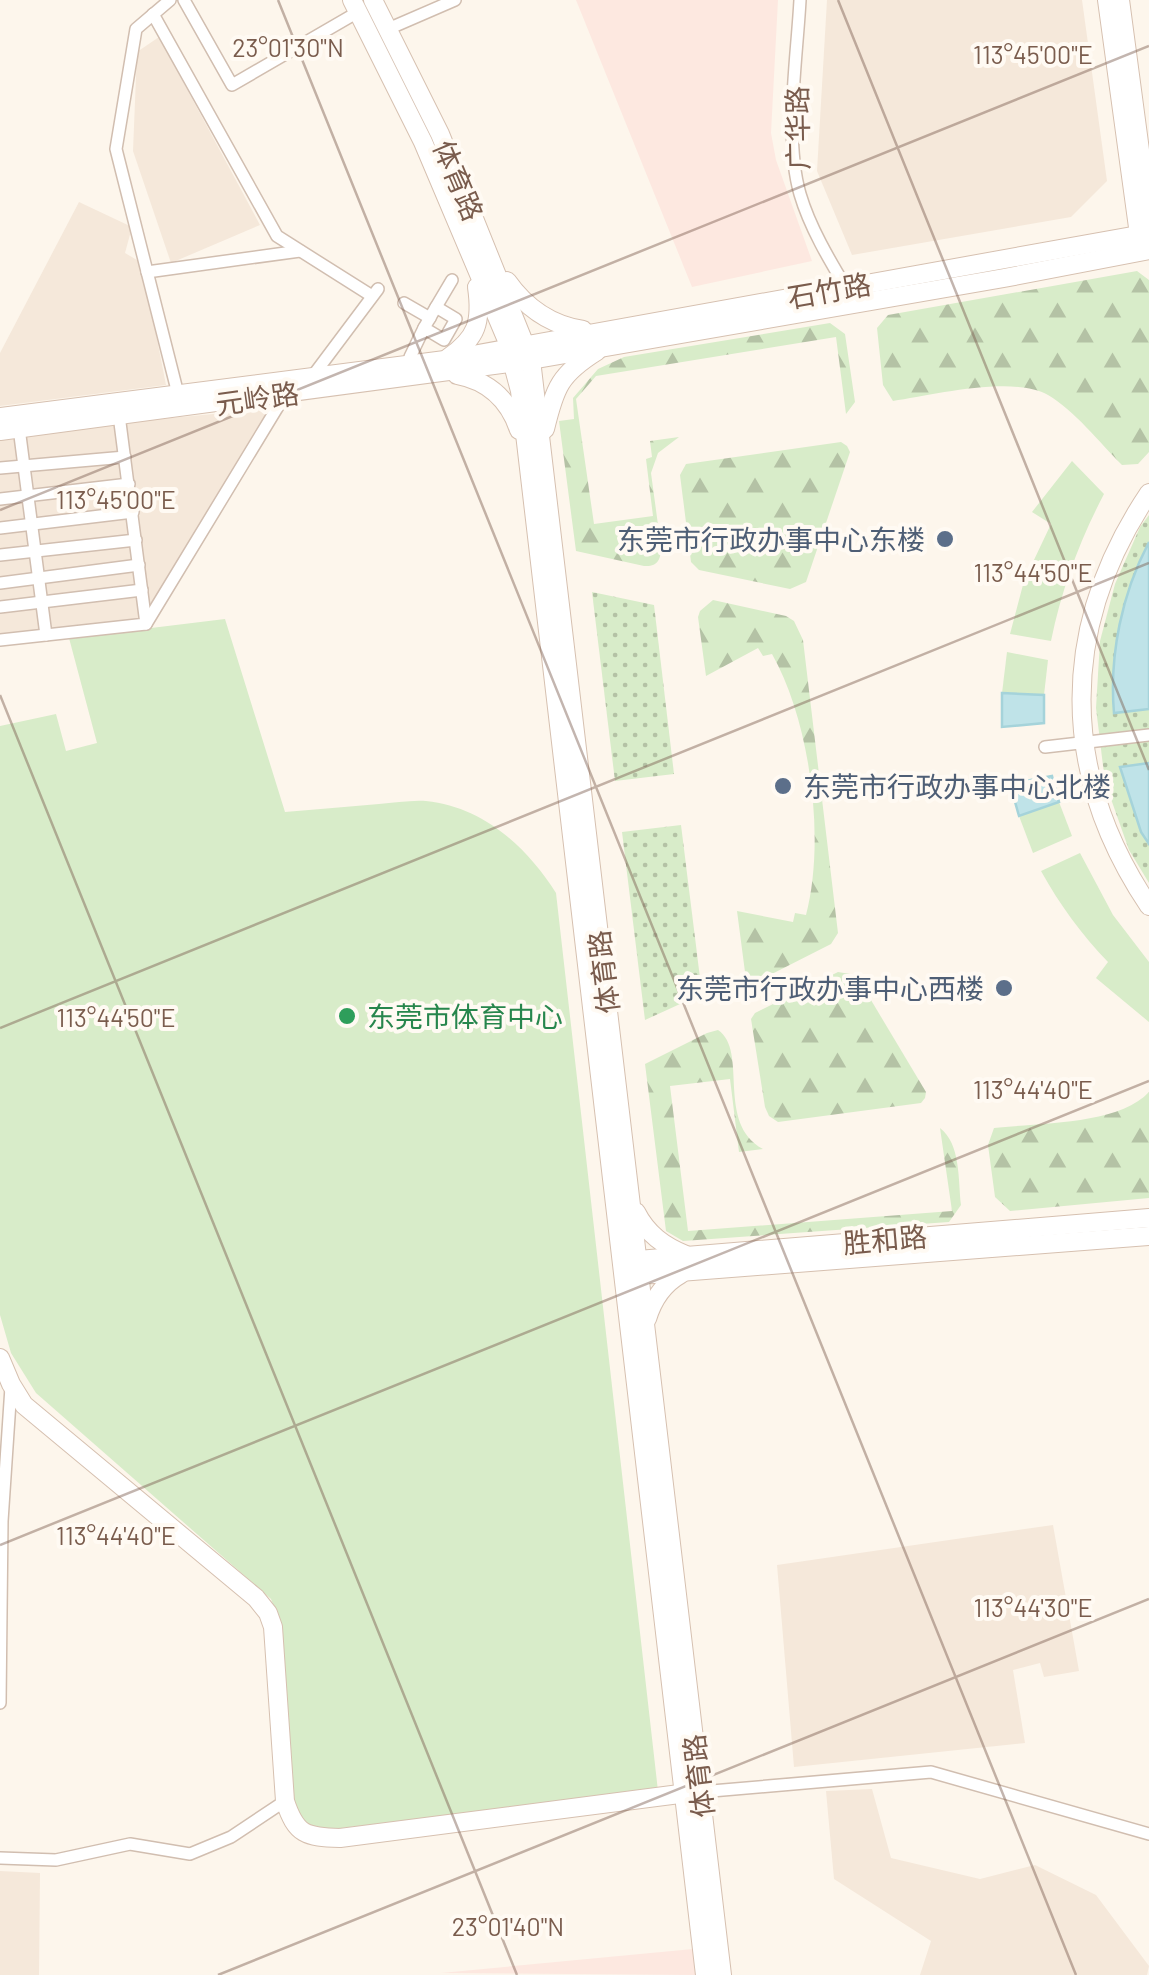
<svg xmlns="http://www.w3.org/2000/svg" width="1149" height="1975" viewBox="0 0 1149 1975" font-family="Barlow,'Noto Sans SC',sans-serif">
<defs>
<pattern id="forest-firs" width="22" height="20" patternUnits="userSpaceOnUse" patternTransform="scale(2.5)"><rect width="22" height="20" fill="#d8ecc9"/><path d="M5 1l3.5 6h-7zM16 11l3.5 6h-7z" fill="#b4c2a5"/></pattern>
<pattern id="park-dots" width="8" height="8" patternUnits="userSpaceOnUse" patternTransform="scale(2.5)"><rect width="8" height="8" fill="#d8ecc9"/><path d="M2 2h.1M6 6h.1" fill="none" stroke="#b4c2a5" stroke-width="1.8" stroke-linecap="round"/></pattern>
</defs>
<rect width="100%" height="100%" fill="#fdf6ec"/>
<g fill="#f5e8da">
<path d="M827,0H1082L1107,181L1071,217L852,255L817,171Z"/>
<path d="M159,37L260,225L171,263L133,151L137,52Z"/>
<path d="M79,202L132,227L125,253L142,263L166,385L0,406V353Z"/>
<path d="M277,408L146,624L0,640V434Z"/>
<path d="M1053,1525L1079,1671L1044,1677L1040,1663L1013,1670L1025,1743L794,1767L777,1565Z"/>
<path d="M872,1789L891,1858L980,1879L1035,1865L1096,1895L1149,1966L1147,1975H920L931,1941L834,1879L826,1791Z"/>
<path d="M0,1871L40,1873L39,1975H0Z"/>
</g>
<g fill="#fde8e0">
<path d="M576,0H778L771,133L776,160L812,261L692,287Z"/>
<path d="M693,1949L695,1975L441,1973Z"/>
</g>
<g fill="#d8ecc9">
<path d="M1072,461L1104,494C1079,542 1062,588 1051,641L1010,634L1024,581L1051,524L1032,512Z"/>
<path d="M225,619L285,812C317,809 348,807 379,804C394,803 411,800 426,801C483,807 526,846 556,893L658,1791L316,1831L302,1825L292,1809L279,1619L271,1599L36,1393L11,1353L0,1315V726L56,714L66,751L97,743L69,638Z"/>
<path d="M1007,652L1048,660L1044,695L1002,693Z"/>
<path d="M1059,802L1072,836L1033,853L1019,816Z"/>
<path d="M1080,853L1113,915L1149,962V1022L1096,978L1108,962C1081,934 1060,905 1041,871Z"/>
</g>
<g fill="url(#forest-firs)">
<path d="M1137,271L1149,280V452L1138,464L1122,465C1100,443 1074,410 1048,395C1013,375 933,395 893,401L883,385L877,328L888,315Z"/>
<path d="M830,323L845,334L855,402L846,414L836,337L596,376L576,399L594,524L653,516L646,459L652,457L650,441L679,437L658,453L651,473L661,547C661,559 658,567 644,566L576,551L559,421L574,419L573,398L598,369L624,357Z"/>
<path d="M841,442L847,446L850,452L806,582L790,589L699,570L691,562L680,475L686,464Z"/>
<path d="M713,600L786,616L794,621L803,640L838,933L831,944L758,981H753L745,972L737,911L793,922L795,913L806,915C826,839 810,721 772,654L763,656L758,648L706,676L698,617L700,611Z"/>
<path d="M838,972L856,975L926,1092L925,1098L921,1103L778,1122L769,1116L765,1107L751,1019L755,1013Z"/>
<path d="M718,1030C749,1051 715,1123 763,1149L739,1152L730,1079L670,1086L688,1231L952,1211L940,1128C961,1144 958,1180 961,1205L949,1222L683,1241L666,1231L645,1064L707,1033Z"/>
<path d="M1149,1092V1198L1010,1211L995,1197L988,1145L994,1128C1037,1123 1119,1125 1149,1092Z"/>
</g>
<g fill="url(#park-dots)">
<path d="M1149,515V883L1129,850L1105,782L1096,708L1100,641L1115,584L1140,527Z"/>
<path d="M592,592L654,605L674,774L615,781Z"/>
<path d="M681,825L702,994L645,1020L622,832Z"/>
</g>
<g fill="#bfe3e8" stroke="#a5d3da" stroke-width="2.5">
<path d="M1149,542V709L1114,713C1109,655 1122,593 1149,542Z"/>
<path d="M1002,693L1044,695V723L1002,727Z"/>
<path d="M1149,763V844L1141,832L1120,767Z"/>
<path d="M1052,776L1059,802L1019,816L1010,784Z"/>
</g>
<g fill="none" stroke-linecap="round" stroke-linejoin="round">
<g stroke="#d1beb0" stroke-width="14">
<g id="street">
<path d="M170,0L136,29L116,149L178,394"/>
<path d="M184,0L232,85L358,12"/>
<path d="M800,0C797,58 784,138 800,194C810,228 830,261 848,291"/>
<path d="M153,14L277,236L372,296"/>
<path d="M388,29L455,0"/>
<path d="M147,272L300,251"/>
<path d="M404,303L430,318"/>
<path d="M436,307L456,319L444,340L424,328Z"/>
<path d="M436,307L452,280"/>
<path d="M410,357L424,328"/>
<path d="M312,377L378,289"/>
<path d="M19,428L46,635"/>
<path d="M0,468L125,457"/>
<path d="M0,499L129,484"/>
<path d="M0,528L133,512"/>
<path d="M0,555L136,540"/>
<path d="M0,583L139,565"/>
<path d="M0,607L142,590"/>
<path d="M146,624L277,408L288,394"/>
<path d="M0,640L146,624L119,415"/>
<path d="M1045,747L1149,735"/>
<path d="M0,1703L2,1521L11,1387"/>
<path d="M700,1792L931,1772L1149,1834"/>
<path d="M0,1858L56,1860L130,1844L190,1854L231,1837L285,1801"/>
</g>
</g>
<g stroke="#d6c0b0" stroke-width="20">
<g id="secondary">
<path d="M352,0L423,142L506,338L520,391L705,1975"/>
<path d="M373,0L440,134L531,360L722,1975"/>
<path d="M1107,0L1140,242"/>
<path d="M1120,0L1149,218"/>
<path d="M507,281C526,308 550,325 583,330"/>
<path d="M448,358C477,338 482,322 477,287"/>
<path d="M457,375C489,381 509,400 519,430"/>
<path d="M0,417L445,360L1149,233"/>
<path d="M545,429C555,387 560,374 597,351"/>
<path d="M0,431L531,360L1004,278L1149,250"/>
<path d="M1149,493C1059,627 1059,772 1149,906"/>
<path d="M636,1212C647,1234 664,1246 686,1255"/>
<path d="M626,1261L1149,1218"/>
<path d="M628,1276L1149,1236"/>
<path d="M647,1319C653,1299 663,1284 681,1274"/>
<path d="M0,1358L11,1384L24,1405L256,1598L268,1613L273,1627L285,1801C296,1835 306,1837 340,1838L695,1792"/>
</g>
</g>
<use href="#street" stroke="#fff" stroke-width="11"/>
<use href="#secondary" stroke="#fff" stroke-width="18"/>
</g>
<path fill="none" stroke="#7a5c4d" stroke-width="2.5" stroke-opacity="0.45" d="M278,0L1076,1975M838,0L1149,770M0,510L1149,46M0,695L517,1975M0,1028L1149,563M0,1545L1149,1081M218,1975L1149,1599"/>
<g fill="#5c6f8a" stroke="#fffaf3" stroke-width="4">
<circle cx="945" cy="539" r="10"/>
<circle cx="783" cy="786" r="10"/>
<circle cx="1004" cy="988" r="10"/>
</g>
<circle fill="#2e9e5b" stroke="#fffaf3" stroke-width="4" cx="347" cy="1016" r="10"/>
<g text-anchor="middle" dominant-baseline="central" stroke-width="8" stroke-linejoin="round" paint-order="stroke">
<g font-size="28" fill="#7a5c4d" stroke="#fffaf3">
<text transform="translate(797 128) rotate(-91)">广华路</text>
<text transform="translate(459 180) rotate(67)">体育路</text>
<text transform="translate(829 290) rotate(-10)">石竹路</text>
<text transform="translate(257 398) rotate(-8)">元岭路</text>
<text transform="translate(603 972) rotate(-97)">体育路</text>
<text transform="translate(885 1239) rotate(-5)">胜和路</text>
<text transform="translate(698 1776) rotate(-97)">体育路</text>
</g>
<g font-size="28" fill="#4e5e75" stroke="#fffaf3" text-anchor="end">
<text x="925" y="539">东莞市行政办事中心东楼</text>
<text x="803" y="786" text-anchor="start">东莞市行政办事中心北楼</text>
<text x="984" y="988">东莞市行政办事中心西楼</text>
</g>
<g font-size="28" fill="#27864d" stroke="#fffaf3" text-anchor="start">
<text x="367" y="1016">东莞市体育中心</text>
</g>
</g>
<g font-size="25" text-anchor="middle" fill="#7a5c4d" stroke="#fffaf3" stroke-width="8" stroke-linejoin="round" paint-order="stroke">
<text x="288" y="57">23°01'30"N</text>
<text x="1033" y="64">113°45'00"E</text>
<text x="116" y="509">113°45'00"E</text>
<text x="1033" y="582">113°44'50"E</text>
<text x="116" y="1027">113°44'50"E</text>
<text x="1033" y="1099">113°44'40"E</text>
<text x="116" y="1545">113°44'40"E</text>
<text x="1033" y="1617">113°44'30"E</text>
<text x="508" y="1936">23°01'40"N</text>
</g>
</svg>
